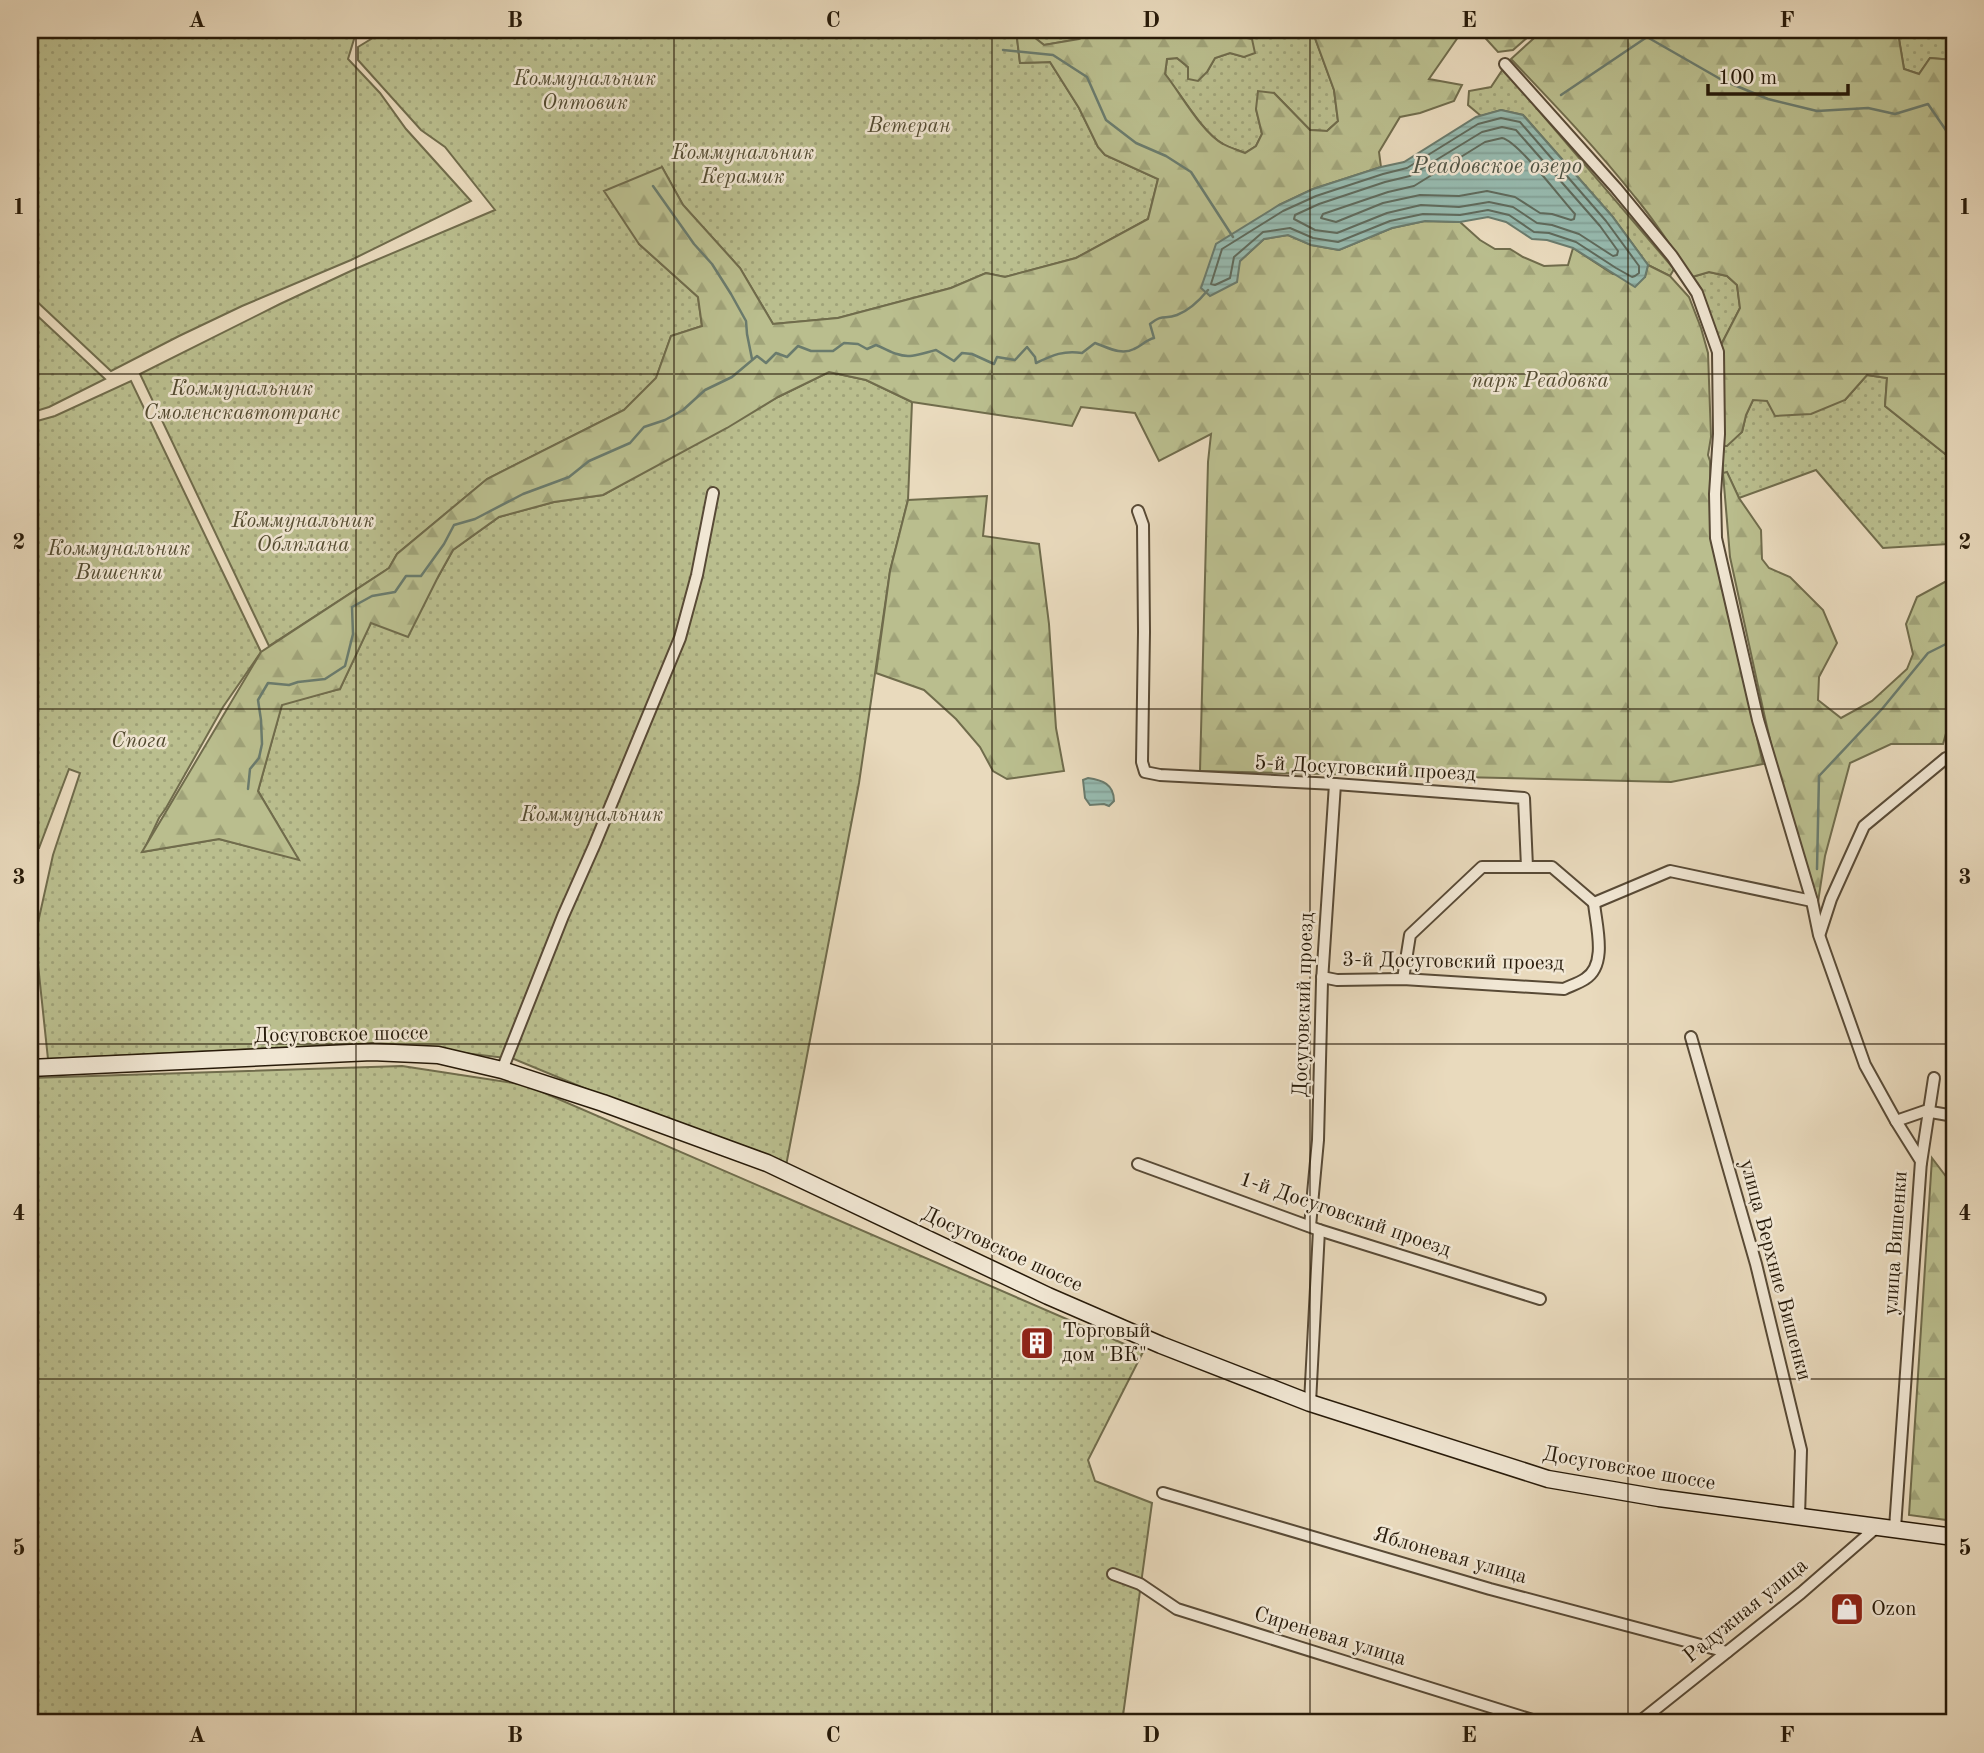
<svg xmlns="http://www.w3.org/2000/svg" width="1984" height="1753" viewBox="0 0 1984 1753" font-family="'Old Standard TT',serif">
<defs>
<pattern id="grass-dots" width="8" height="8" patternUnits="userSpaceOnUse" patternTransform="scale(1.75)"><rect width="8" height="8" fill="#babe8e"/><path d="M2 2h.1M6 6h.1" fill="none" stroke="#a0a379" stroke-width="1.8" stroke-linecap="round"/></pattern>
<pattern id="forest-firs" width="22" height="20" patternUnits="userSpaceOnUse" patternTransform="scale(1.75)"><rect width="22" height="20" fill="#babe8e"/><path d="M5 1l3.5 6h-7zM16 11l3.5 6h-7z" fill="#a0a379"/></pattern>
<pattern id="water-rules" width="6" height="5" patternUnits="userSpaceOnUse" patternTransform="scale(1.75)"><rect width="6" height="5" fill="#97bbb0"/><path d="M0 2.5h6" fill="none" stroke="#82a096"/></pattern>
</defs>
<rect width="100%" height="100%" fill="#e9dabd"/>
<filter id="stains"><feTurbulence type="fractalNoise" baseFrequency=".00286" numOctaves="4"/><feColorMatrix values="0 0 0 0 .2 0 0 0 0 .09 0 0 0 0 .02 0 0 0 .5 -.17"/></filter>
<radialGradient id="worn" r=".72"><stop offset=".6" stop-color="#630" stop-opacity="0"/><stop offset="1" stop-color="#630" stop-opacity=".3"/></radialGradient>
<g fill="url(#grass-dots)" stroke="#706c4c" stroke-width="2">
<path d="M30,30H365L355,36L348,59L380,93L406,129L471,201L351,260L242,306L179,336L111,371L30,295Z"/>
<path d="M386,30H1016L1020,63L1050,62L1079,108L1098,147L1105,155L1158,179L1148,219L1076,258L1005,277L986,273L951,288L838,318L773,324L740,268L683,205L662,167L639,244L698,297L702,326L671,336L656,378L624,410L487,479L397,554L389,568L269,646L140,374L280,304L355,269L495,210L445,147L421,130L358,60V47Z"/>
<path d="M1025,30H1098L1079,39L1044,45Z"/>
<path d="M1207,30H1312L1334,90L1338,121L1327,131L1310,130L1274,93L1256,109L1262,134L1256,146L1245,153C1238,150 1230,148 1223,144C1203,133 1180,93 1165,74L1167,59L1177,58L1188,67L1207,72L1215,58L1230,53L1244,57L1232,35L1214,36Z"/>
<path d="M1905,30H1954V60L1930,58L1919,74L1904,69L1899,39Z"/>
<path d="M1503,69L1674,269L1670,276L1648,265L1612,216L1523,115L1501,110L1481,116L1468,105L1469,91L1491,87Z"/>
<path d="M1709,272L1727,276L1737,285L1740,308L1721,345L1692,277Z"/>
<path d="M30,309L105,379L49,407L30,413Z"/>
<path d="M829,372L866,380L912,402L908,500L890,571L859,783L785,1171L514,1059L380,1043L48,1059L35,936L53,855L80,773L69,769L39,848H30V423L55,416L131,381L261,652L223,707L166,808L159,818L143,852L219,839L298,859L258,791L282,704L340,689L371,622L438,577L453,550L499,517L554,502L603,495L778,397Z"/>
<path d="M1867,375L1887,378L1885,406L1954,461V550L1949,544L1883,548L1816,470L1739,498L1727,473H1723L1722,446L1742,432L1746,415L1753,400H1845Z"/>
<path d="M402,1066L526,1085L1143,1352L1088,1460L1095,1481L1152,1503L1122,1723H30V1078Z"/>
</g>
<g fill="url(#forest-firs)" stroke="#706c4c" stroke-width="2">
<path d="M1016,30H1025L1044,45L1079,39L1098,30H1207L1214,36L1232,35L1252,39L1255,53L1244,57L1230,53L1215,58L1207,72L1198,81L1188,79V67L1177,58L1167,59L1165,74C1181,94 1202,133 1223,144C1230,148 1238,150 1245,153L1256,146L1262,134L1256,109L1258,91L1274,93L1310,130L1327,131L1338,121L1334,90L1312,30H1463L1429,79L1462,85L1454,101L1420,113L1400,117L1379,152L1381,167L1313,189L1279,205L1240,261L1264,239L1288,235L1311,245L1339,250L1392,228L1425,221L1460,222L1480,240L1495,249H1510L1523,257L1544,266L1568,265L1573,248L1613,274L1645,277L1648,265L1670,276L1689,297L1701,328L1708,353L1711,437L1708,455L1710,461L1711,537L1763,764L1671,782L1200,771L1208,462L1211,434L1159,461L1135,413L1081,407L1072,426L912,402L866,380L829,372L778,397L727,428L603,495L554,502L499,517L453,550L438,577L408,637L371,623L340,689L282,705L258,791L299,860L219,839L142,852L261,652L389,568L397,554L487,479L624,410L656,378L671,336L702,326L698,297L639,244L604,191L662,167L683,205L740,268L773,324L838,318L951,288L986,273L1005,277L1076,258L1148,219L1158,179L1105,155L1098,147L1079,108L1050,62L1020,63Z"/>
<path d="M1478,30H1536L1513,50L1498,52Z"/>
<path d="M1543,30H1905L1899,39L1904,69L1919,74L1930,58L1954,60V461L1885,406L1887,378L1867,375L1845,400L1811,414L1775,416L1767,401L1753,400L1746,415L1742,432L1727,446H1722L1721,345L1740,308L1737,285L1727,276L1709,272L1692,277C1673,250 1656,222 1635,197C1597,149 1554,104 1511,59Z"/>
<path d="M1727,472L1739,498L1761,530L1762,559L1769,568L1790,577L1823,610L1837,643L1819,677L1818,700L1841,718L1872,701L1907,669L1913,654L1906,624L1917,597L1954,577V705L1943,744H1891L1850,763L1825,856L1818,902L1775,761L1765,718L1730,557L1723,473Z"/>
<path d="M987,496L983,536L1039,544L1049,624L1056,728L1064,771L1007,779L993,771L980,747L956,719L924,690L876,673L890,571L908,500Z"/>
<path d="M1932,1158L1954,1187V1521L1909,1515Z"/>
</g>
<g fill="url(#water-rules)" stroke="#6a7b6d" stroke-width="2">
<path d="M1501,110L1523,115L1612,216L1648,265L1645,277L1635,287L1573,248L1547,240L1532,239L1506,222L1488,217L1460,222L1425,221L1392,228L1339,250L1311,245L1288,235L1264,239L1240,261L1237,282L1210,296L1201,288L1216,244L1279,205L1313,189L1381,167L1404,162L1476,117Z"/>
<path d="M1088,778C1102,780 1114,784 1114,801L1109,806L1104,804L1090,805L1085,798L1083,780Z"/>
</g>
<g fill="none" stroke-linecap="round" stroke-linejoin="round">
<g stroke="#5f6a5c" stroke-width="2">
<path d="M1501,118L1520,122L1606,221L1639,266V273L1635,276L1632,277L1616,268L1576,242L1549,233L1534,232L1509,215L1488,210L1460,215L1423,214L1390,221L1338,242L1313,238L1290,228L1263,232L1234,257L1230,278L1215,285L1211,284L1222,249L1283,211L1316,196L1383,174L1407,168L1478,124Z"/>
<path d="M1502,127L1516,130L1600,226L1618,251L1617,255L1613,256L1579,234L1552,225L1537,223L1513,207L1489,202L1459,207L1421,205L1387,213L1337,233L1315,230L1294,219L1295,215L1319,204L1385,182L1410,176L1482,132Z"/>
<path d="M1502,138C1518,141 1561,199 1575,214L1574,219L1571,220L1552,214L1540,213L1515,197L1487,191L1459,196L1420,195L1383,203L1336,222L1321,218L1323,214L1388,192L1414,186L1485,142Z"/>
</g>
<g stroke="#6a7b6d" stroke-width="2.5">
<path d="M1646,30L1647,37L1722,80L1768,99L1817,111L1868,108L1895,114L1928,104L1954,142"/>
<path d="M1003,50L1053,55L1087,77L1106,120L1136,143L1166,156L1191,172L1233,237"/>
<path d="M1561,95L1647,37"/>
<path d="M653,186L694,244L712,264L731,294L746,321L747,334L752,359"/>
<path d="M248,789L250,769L259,758L262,744L261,720L258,700L268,683L289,685L298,682L325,679L345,666L353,634L352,607L372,596L395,592L406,576H421L444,544L454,525L475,519L523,494L569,477L589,461L630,443L644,427L665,420L683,410L705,390L732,377L757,356L766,363L776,353L787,357L798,346L811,351H833L844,343L858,344L867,349L876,345C884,348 890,352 897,354C910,359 923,353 936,350L954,361L962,353L972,354L994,364L997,357L1015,360L1027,347L1035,357L1036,363C1053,355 1064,350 1082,353L1095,343C1107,347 1121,356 1134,349C1141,346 1146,340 1154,338L1150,324C1164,313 1164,320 1177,315C1190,310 1199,301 1208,290"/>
<path d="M1817,869L1819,776L1882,709L1928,653L1954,640"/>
</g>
<g stroke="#584a36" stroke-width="14">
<g id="street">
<path d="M1505,64L1616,188L1672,256L1697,293L1718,352L1719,434L1715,494L1716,538L1758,720L1812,901L1819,935L1865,1065L1896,1121L1921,1161L1895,1528"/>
<path d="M1138,511L1143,525L1144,632L1142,762L1145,772L1160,775L1335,784L1524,798L1527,867"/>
<path d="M1594,903L1670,871L1812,901"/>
<path d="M1820,933L1831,899L1864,826L1946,758L1954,767"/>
<path d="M1322,977L1337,980L1403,979L1564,989C1570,986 1579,983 1585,979C1608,965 1596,925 1594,903"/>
<path d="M1403,979L1410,935L1482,867H1552L1594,903"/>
<path d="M1691,1037L1756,1264L1801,1450L1799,1516"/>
<path d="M502,1070L563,916L594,846L680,638L697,575L713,493"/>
<path d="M1896,1121L1925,1111L1954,1116"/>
<path d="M1921,1163L1934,1078"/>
<path d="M1138,1164L1319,1230L1540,1299"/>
<path d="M1310,1226L1318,1140L1322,981L1335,784"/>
<path d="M1310,1403L1319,1230"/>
<path d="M1163,1493L1490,1589L1727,1652"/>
<path d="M1113,1574L1140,1584L1177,1609L1542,1723"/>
<path d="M1638,1723L1801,1593L1878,1526"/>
</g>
</g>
<g stroke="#271a09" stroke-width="19">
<path id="secondary" d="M30,1068L372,1052L438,1055L502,1070L603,1103L767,1163L1048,1296L1161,1345L1310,1403L1548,1479L1659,1498L1954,1537"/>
</g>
<use href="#street" stroke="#f1e7d4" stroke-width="10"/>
<use href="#secondary" stroke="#f1e7d4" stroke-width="16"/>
</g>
<path fill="none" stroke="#271a09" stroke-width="2" stroke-opacity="0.55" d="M356,30V1723M674,30V1723M992,30V1723M1310,30V1723M1628,30V1723M30,374H1954M30,709H1954M30,1044H1954M30,1379H1954"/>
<defs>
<g id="building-square" transform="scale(1.75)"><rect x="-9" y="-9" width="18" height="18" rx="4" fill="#8f2418" stroke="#f1e7d4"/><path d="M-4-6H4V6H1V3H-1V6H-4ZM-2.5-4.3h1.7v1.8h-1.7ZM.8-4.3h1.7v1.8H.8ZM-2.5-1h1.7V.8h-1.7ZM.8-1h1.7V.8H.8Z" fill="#fff"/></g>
<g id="shop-square" transform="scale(1.75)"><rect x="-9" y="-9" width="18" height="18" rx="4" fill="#8f2418" stroke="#f1e7d4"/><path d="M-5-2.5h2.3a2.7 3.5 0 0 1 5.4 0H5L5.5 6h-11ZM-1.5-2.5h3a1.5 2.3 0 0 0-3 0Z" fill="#fff"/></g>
</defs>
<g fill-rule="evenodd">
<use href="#building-square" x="1037" y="1343"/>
<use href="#shop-square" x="1847" y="1609"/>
</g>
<g text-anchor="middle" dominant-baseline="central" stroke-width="5" stroke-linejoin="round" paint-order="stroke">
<g font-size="21" font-style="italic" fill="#534b31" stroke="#f1e7d4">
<text x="585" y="79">Коммунальник<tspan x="585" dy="24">Оптовик</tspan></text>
<text x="909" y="126">Ветеран</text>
<text x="743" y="153">Коммунальник<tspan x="743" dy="24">Керамик</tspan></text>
<text x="1540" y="381">парк Реадовка</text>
<text x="242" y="389">Коммунальник<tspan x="242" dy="24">Смоленскавтотранс</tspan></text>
<text x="303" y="521">Коммунальник<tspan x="303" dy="24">Облплана</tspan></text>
<text x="119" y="549">Коммунальник<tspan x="119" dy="24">Вишенки</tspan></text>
<text x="139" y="741">Спога</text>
<text x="592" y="815">Коммунальник</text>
</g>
<g font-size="21" fill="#271a09" stroke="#f1e7d4">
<text transform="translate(1365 769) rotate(3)">5-й Досуговский проезд</text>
<text transform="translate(1453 962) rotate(1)">3-й Досуговский проезд</text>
<text transform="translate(1304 1005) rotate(-88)">Досуговский проезд</text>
<text transform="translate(341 1035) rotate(-1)">Досуговское шоссе</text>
<text transform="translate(1345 1215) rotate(19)">1-й Досуговский проезд</text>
<text transform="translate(1896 1243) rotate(-86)">улица Вишенки</text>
<text transform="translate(1002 1250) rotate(25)">Досуговское шоссе</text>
<text transform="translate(1775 1270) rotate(75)">улица Верхние Вишенки</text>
<text transform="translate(1629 1469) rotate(10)">Досуговское шоссе</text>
<text transform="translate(1450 1556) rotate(16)">Яблоневая улица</text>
<text transform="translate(1746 1611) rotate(-39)">Радужная улица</text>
<text transform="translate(1330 1637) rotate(17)">Сиреневая улица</text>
</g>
<g font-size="21" fill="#271a09" stroke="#f1e7d4" text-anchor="start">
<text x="1062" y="1331">Торговый<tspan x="1062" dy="24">дом "ВК"</tspan></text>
<text x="1871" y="1609">Ozon</text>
</g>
<g font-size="23" font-style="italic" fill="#4e5243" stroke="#f1e7d4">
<text x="1497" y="166">Реадовское озеро</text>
</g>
</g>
<rect width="1984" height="1753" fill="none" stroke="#e9dabd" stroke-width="77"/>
<path d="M1708 84v10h140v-10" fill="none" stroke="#271a09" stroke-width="3.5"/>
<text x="1718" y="84" font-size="21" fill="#271a09" stroke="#f1e7d4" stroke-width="5" paint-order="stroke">100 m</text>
<rect x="38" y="38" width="1908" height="1676" fill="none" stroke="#271a09" stroke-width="2.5"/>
<g font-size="23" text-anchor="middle" font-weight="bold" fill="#271a09">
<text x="197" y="27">A</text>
<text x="515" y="27">B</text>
<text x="833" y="27">C</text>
<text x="1151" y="27">D</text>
<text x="1469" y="27">E</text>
<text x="1787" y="27">F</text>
<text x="19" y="214">1</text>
<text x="1965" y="214">1</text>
<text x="19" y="549">2</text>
<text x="1965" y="549">2</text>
<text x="19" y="884">3</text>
<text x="1965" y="884">3</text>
<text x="19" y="1220">4</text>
<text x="1965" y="1220">4</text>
<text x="19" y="1555">5</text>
<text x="1965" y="1555">5</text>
<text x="197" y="1742">A</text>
<text x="515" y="1742">B</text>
<text x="833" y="1742">C</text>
<text x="1151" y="1742">D</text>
<text x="1469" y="1742">E</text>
<text x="1787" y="1742">F</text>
</g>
<rect width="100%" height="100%" filter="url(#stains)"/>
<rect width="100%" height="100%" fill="url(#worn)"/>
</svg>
